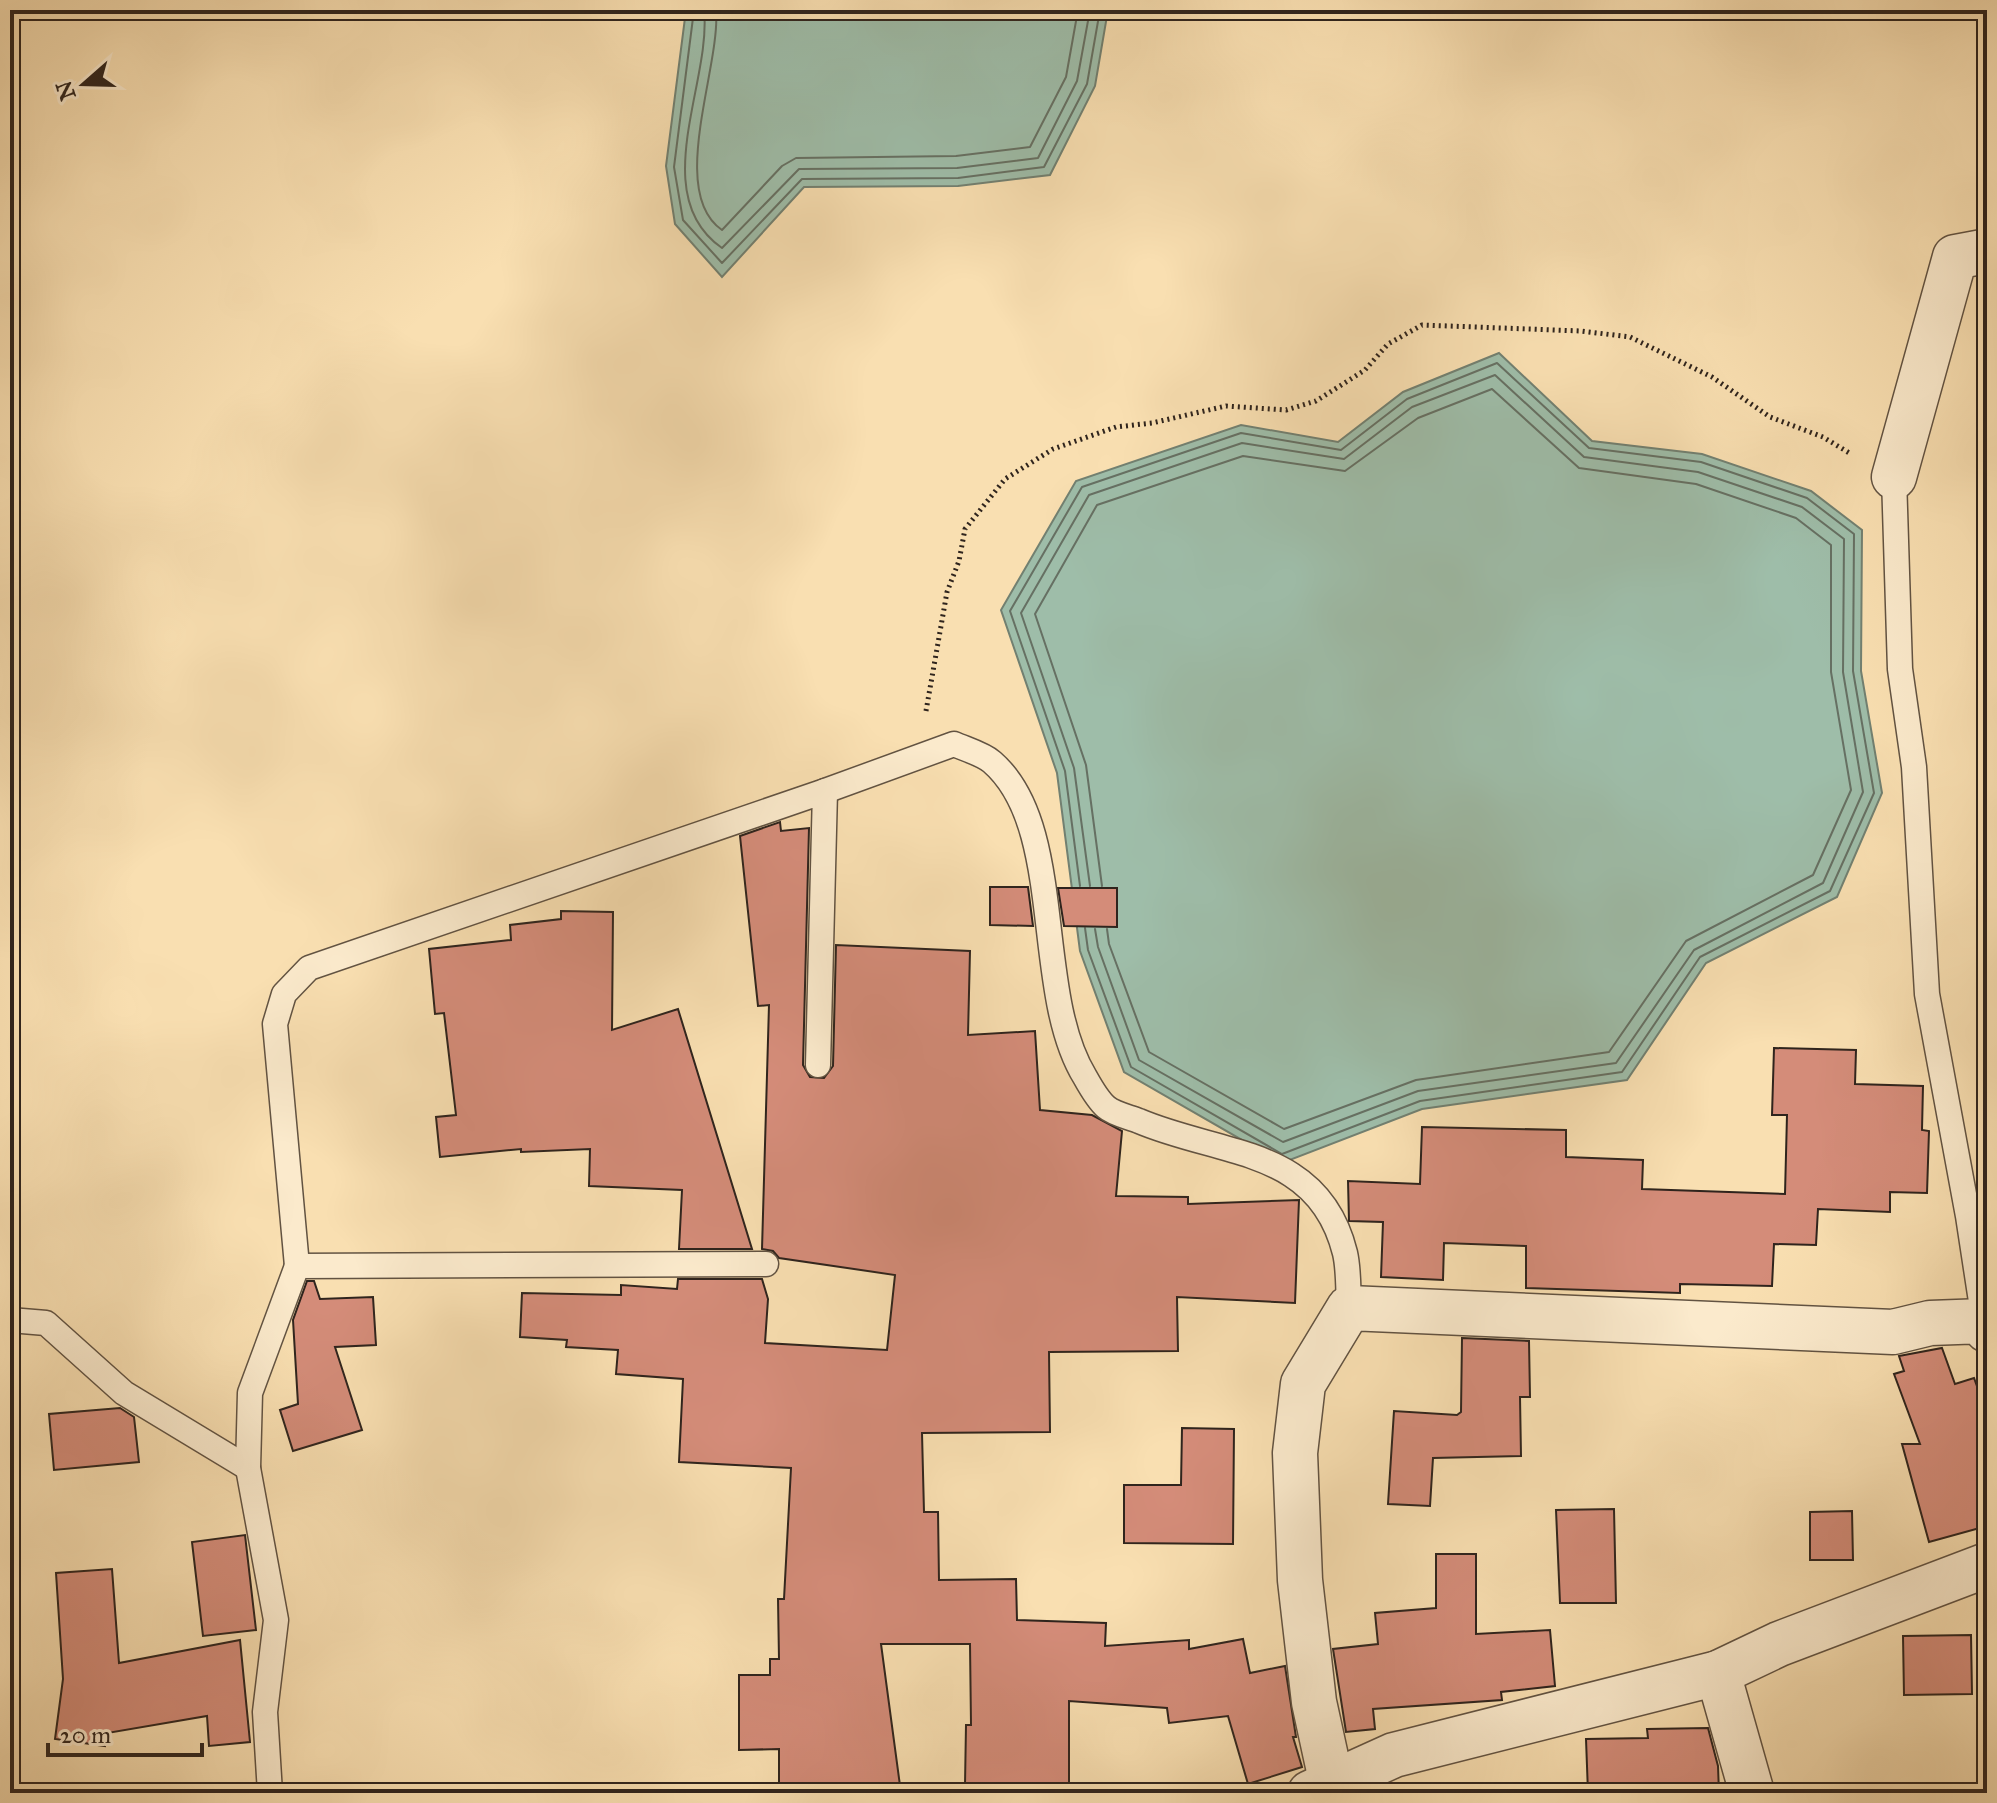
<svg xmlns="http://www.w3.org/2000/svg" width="1997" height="1803" viewBox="0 0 1997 1803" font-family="'IM FELL Great Primer',serif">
<rect width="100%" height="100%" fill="#f9dfb1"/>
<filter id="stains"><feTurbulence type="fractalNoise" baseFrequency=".0025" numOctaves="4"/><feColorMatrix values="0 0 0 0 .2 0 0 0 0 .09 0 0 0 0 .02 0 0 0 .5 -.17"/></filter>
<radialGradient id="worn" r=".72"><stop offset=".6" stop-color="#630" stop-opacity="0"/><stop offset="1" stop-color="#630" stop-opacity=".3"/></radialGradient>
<g fill="#9ebda9" stroke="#728071" stroke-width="2">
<path d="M686,10H1108L1095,86L1050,175L958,186L804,187L722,277L675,224L666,166Z"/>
<path d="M1499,353L1592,441L1702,454L1811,491L1862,530L1861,671L1882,793L1837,897L1706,963L1627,1080L1422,1109L1282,1163L1124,1072L1080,951L1057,773L1001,610L1076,481L1241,425L1338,442L1403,392Z"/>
</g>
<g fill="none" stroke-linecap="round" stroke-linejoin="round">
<g stroke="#667063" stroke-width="2">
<path d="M694,10L674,167L683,220L722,263L802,179L958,178L1044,167L1087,84L1100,10"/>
<path d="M704,10C712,82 646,195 722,248L799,169L957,168L1038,158L1077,81L1090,10"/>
<path d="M716,10C721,67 667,192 722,230L782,166L796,158L956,156L1030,147L1066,77L1078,10"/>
<path d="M1080,886L1065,771L1010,611L1082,487L1241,433L1341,450L1407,399L1497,363L1589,448L1701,462L1807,498L1854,534L1853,671L1874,793L1830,891L1700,957L1622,1072L1420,1101L1282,1154L1131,1067L1088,950L1085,928"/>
<path d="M1090,886L1074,768L1021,613L1089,495L1242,443L1344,459L1412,407L1495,375L1584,457L1698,472L1802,507L1844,539L1843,672L1863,792L1823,883L1694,950L1616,1063L1418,1091L1283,1142L1139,1060L1098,947L1095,929"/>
<path d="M1102,886L1086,765L1035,614L1097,505L1243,456L1345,471L1418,418L1492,389L1579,468L1696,484L1796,518L1831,545V672L1851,790L1813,875L1686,941L1609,1052L1416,1080L1284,1129L1149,1052L1109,944L1107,929"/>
</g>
</g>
<g fill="#d48c79" stroke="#2f241d" stroke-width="2">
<path d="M780,822L781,831L809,828L803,1065L810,1077L824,1078L833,1066L836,945L970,951L968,1035L1035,1031L1040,1110L1092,1115L1122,1131L1116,1196L1188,1197V1204L1299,1200L1295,1303L1177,1297L1178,1351L1049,1352L1050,1432L922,1433L924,1512H938L939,1580L1016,1579L1017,1620L1106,1623L1105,1646L1189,1640V1649L1243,1639L1250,1673L1285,1666L1296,1737H1293L1302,1767L1248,1784L1228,1716L1169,1723L1167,1708L1069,1701V1789L965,1785L966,1725H971L970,1644H881L901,1793L779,1789V1749L739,1750V1675H770V1659H779L778,1599H784L791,1468L679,1462L683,1379L616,1374L618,1350L566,1347L567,1340L520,1337L522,1293L621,1295V1285L677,1289L678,1279H762L768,1299L765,1343L887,1350L895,1275L779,1258L773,1251L762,1249L769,1005L758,1006L740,836Z"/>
<path d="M990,887H1028L1033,926L990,925Z"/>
<path d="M1058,888H1117V927L1064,926Z"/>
<path d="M561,911L613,912L612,1030L678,1009L752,1249H679L682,1190L589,1186L590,1149L521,1152V1149L440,1157L436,1117L456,1115L444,1013L435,1014L429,949L511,940L510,925L561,919Z"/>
<path d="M1774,1048L1856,1050L1855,1084L1923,1086L1922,1130L1929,1131L1927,1193L1890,1192V1212L1818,1209L1816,1245L1774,1244L1772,1286L1680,1284V1293L1526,1288V1246L1444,1243L1443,1280L1381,1277L1383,1222L1349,1221L1348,1181L1420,1184L1422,1127L1566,1130V1157L1643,1160L1642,1189L1785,1194L1787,1115H1772Z"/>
<path d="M307,1281H314L320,1299L373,1297L376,1345L335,1347L362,1430L293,1451L280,1410L298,1404L293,1320Z"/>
<path d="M1462,1338L1529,1341L1530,1397H1520L1521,1456L1433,1458L1430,1506L1388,1504L1394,1411L1457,1415L1461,1412Z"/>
<path d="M1942,1348L1955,1384L1974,1378L1987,1414V1526L1929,1542L1902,1444H1920L1894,1374L1904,1371L1899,1356Z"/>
<path d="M120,1408L134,1417L139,1462L54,1470L49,1414Z"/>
<path d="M1182,1428L1234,1429L1233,1544L1124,1543V1485H1181Z"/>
<path d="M1614,1509L1616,1603H1560L1556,1510Z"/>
<path d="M1852,1511L1853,1560H1810V1512Z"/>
<path d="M245,1535L256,1630L203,1636L192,1542Z"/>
<path d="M1436,1554H1476V1634L1550,1630L1555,1686L1501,1692L1502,1700L1373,1709L1375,1729L1346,1732L1333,1649L1378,1644L1375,1613L1436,1608Z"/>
<path d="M112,1569L119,1663L240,1640L250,1742L209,1746L207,1716L107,1733L105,1746L55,1739L63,1679L56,1573Z"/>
<path d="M1971,1635L1972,1694L1904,1695L1903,1636Z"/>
<path d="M1708,1728L1718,1766L1719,1793H1588L1586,1739L1648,1738L1647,1729Z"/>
</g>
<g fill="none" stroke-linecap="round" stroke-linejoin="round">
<g stroke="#625342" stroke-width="27">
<g id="lane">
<path d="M1894,477L1900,669L1914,767L1927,994L1968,1216L1984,1321"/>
<path d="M825,791L954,744C965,749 983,754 992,762C1067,827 1032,991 1085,1077C1090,1086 1098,1100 1106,1107C1114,1114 1129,1117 1139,1121C1221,1156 1319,1147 1345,1253C1349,1270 1348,1290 1349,1308"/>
<path d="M297,1266L275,1024L284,994L309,968L825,791L818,1065"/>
<path d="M10,1320L46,1323L124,1393L248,1468"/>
<path d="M270,1793L265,1712L276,1620L248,1468L250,1393L297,1266L766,1264"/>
</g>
</g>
<g stroke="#625342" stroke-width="47">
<g id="street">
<path d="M1894,477L1955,257L1987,251"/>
<path d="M1718,1673L1752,1793"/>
<path d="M1331,1780L1314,1702L1300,1580L1295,1453L1303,1384L1349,1308L1893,1332L1930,1323L1984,1321L1987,1330"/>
<path d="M1310,1793L1394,1755L1718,1673L1779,1644L1987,1565"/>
</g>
</g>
<path stroke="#2f241d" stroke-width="5" stroke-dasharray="2 4" stroke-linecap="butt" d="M926,711L947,592L959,561L965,529L1005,479L1053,449L1116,427L1152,423L1226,406L1286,410L1316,401L1365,370L1388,344L1422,325L1581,331L1630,337L1712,377L1770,417L1823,437L1851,454"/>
<use href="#lane" stroke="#fbeacc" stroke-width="24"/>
<use href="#street" stroke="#fbeacc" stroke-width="44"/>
</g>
<rect width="1997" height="1803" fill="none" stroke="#f9dfb1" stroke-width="40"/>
<rect x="12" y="12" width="1973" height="1779" fill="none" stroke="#2f241d" stroke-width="4"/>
<rect x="20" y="20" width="1957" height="1763" fill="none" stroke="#2f241d" stroke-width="2"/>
<g transform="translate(84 84) rotate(250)" stroke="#fbeacc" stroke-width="6" paint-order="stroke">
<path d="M0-6L14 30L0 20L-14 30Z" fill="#2f241d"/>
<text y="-12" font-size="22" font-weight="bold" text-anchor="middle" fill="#2f241d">N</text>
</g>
<path d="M48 1743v12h154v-12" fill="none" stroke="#2f241d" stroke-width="4"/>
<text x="60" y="1743" font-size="24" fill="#2f241d" stroke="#fbeacc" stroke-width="6" paint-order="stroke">20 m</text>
<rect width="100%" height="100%" filter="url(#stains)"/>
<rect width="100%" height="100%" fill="url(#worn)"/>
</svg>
